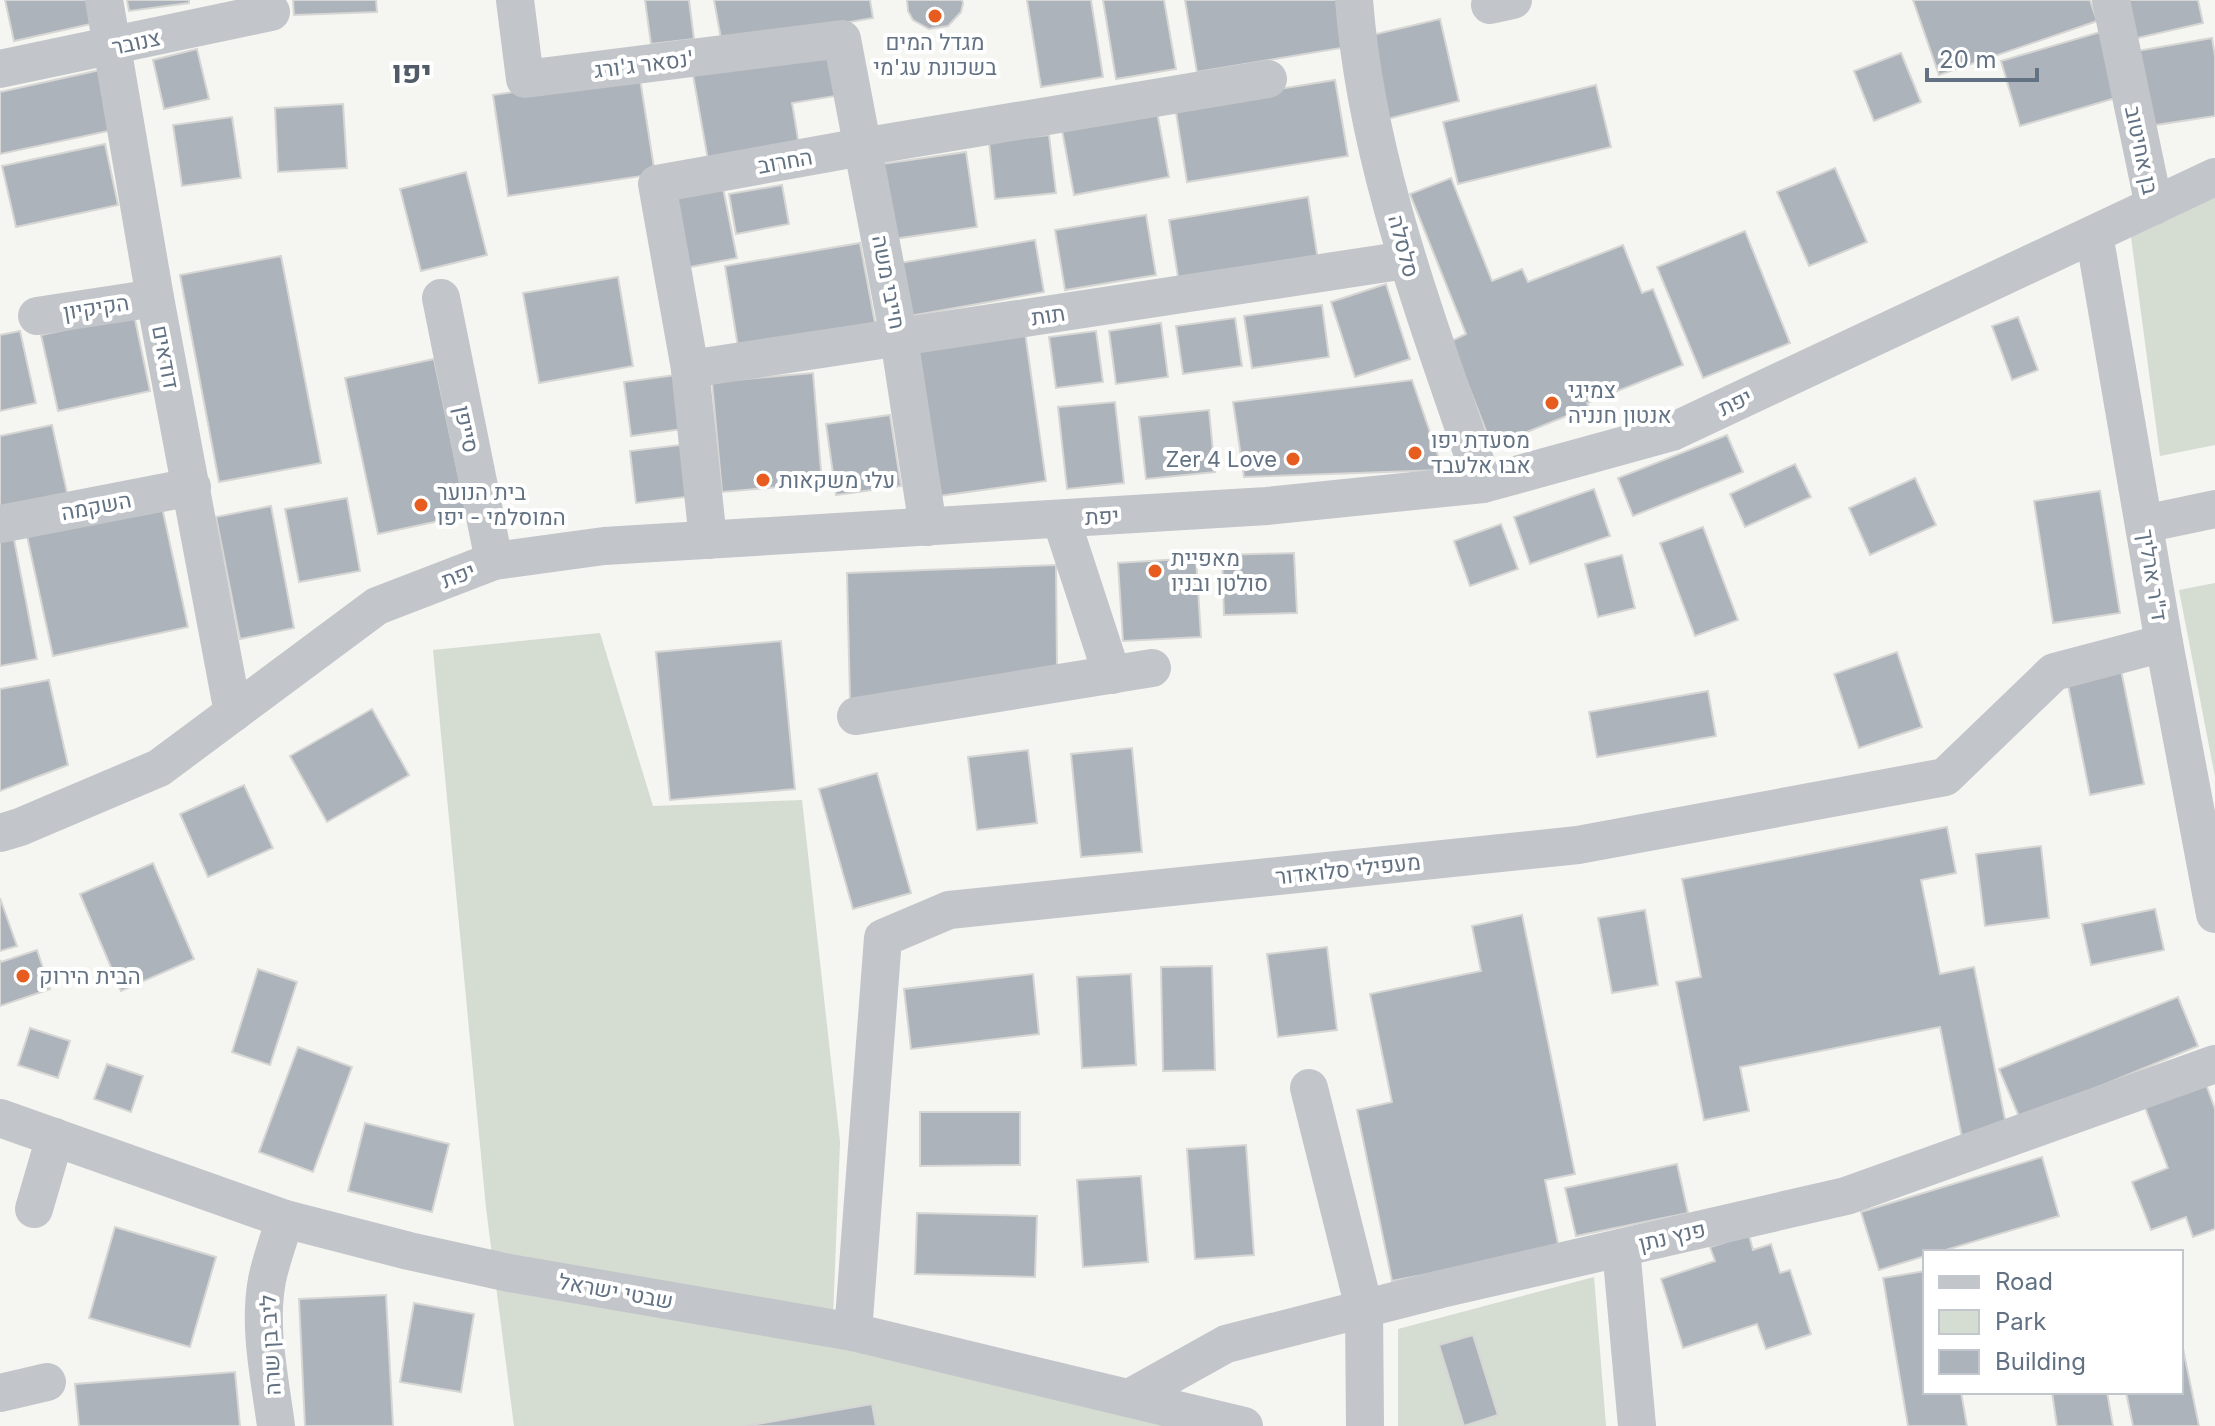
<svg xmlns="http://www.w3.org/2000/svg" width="2215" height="1426" viewBox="0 0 2215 1426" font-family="Inter,Heebo,sans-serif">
<rect width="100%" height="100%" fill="#f5f5f1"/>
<g fill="#d5dcd2">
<path d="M2215,198V445L2160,456L2131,237Z"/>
<path d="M2215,583V777L2179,590Z"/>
<path d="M600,633L653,806L802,800L840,1142L832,1342L1189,1426H514L486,1208L433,650Z"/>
<path d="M1594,1277L1606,1426H1398V1329Z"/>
</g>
<g fill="#adb3ba" stroke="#d6d6d4" stroke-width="2">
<path d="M5,0H90L95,23L14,41Z"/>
<path d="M127,0H189V3L129,11Z"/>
<path d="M293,0H376L377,12L294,15Z"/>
<path d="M645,0H689L694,39L651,44Z"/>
<path d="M714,0H870L873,18L722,44Z"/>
<path d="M907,0H962L963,3L961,12L948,26L929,29L913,20L908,11Z"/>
<path d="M1027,0H1091L1103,77L1041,87Z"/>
<path d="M1103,0H1164L1176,69L1116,79Z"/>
<path d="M1185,0H1339L1347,47L1197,72Z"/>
<path d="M1913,0H2090L2097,21L1939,75Z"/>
<path d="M2124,0H2198L2203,23L2133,39Z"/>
<path d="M1440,19L1459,101L1387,119L1368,36Z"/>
<path d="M2100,32L2119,97L2020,126L2001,61Z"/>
<path d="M2212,38L2215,56V116L2149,126L2137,51Z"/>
<path d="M197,49L209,99L164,109L153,60Z"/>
<path d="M828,52L835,96L792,103L799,145L708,160L693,75Z"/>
<path d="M1901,53L1921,102L1874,121L1854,71Z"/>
<path d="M100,70L113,130L0,154V92Z"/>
<path d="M639,73L655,174L508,196L493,95Z"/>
<path d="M1335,80L1348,156L1187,182L1175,106Z"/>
<path d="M1596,85L1611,147L1458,184L1443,122Z"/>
<path d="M343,104L347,168L278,172L275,108Z"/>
<path d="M1157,112L1169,177L1074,195L1062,130Z"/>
<path d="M232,117L241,178L182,186L173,125Z"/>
<path d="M1049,135L1056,193L995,199L989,142Z"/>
<path d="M105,144L118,205L16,227L2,166Z"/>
<path d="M966,152L977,227L893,239L882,164Z"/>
<path d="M1835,168L1867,242L1809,266L1777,192Z"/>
<path d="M466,172L487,255L421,271L400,189Z"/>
<path d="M1451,178L1492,281L1522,269L1528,282L1623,245L1642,293L1653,289L1683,365L1587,403L1589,407L1492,446L1451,341L1466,334L1410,194Z"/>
<path d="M722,183L737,258L685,268L669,193Z"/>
<path d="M782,185L789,224L736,234L729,194Z"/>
<path d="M1308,197L1318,260L1179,283L1169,220Z"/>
<path d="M1146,215L1156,275L1065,290L1055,230Z"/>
<path d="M1745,231L1790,343L1703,378L1657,267Z"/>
<path d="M1035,240L1044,292L910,316L900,263Z"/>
<path d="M860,243L875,323L738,347L725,266Z"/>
<path d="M281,256L321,463L219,482L180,275Z"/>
<path d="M618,277L633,366L539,383L523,293Z"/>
<path d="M1386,284L1410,359L1355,377L1331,302Z"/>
<path d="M1322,305L1329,357L1252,368L1244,316Z"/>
<path d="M134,315L150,391L58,411L41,335Z"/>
<path d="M2018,317L2038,370L2012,380L1992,326Z"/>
<path d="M1235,318L1242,366L1183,374L1176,326Z"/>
<path d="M1161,323L1168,377L1116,384L1109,331Z"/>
<path d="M20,331L36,403L0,411V335Z"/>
<path d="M1096,331L1103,382L1056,388L1049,337Z"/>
<path d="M1025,332L1046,481L939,496L918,347Z"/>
<path d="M434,359L467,515L378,534L345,378Z"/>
<path d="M813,373L822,483L722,492L712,382Z"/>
<path d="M676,375L683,429L631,436L624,382Z"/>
<path d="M1412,380L1443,470L1244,477L1233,402Z"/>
<path d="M1115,402L1124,483L1067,489L1058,407Z"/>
<path d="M1209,410L1215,472L1146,479L1139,417Z"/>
<path d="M890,415L901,486L836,495L826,424Z"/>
<path d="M52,425L68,497L0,512V436Z"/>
<path d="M1727,435L1743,472L1633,516L1618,478Z"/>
<path d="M688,444L694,496L636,503L630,451Z"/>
<path d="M1795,464L1811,497L1745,527L1730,494Z"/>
<path d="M1915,478L1936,525L1870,555L1849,508Z"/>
<path d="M1594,489L1610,536L1530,564L1514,517Z"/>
<path d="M2100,491L2120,613L2053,623L2034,501Z"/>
<path d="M347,498L360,571L299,582L285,509Z"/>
<path d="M271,506L294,628L240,639L216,517Z"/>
<path d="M162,507L188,627L53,656L27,536Z"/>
<path d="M1501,524L1518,569L1470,586L1454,541Z"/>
<path d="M1703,527L1738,620L1695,636L1660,543Z"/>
<path d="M14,539L37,659L0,666V541Z"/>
<path d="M1294,553L1297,613L1224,615L1222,555Z"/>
<path d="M1622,555L1635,608L1598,617L1585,564Z"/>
<path d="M1196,558L1201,637L1123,641L1118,563Z"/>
<path d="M1056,565L1057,670L850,700L847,573Z"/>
<path d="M781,641L795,789L670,800L656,652Z"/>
<path d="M1897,652L1922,727L1859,748L1834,674Z"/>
<path d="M2121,670L2144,784L2090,795L2067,680Z"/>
<path d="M49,680L68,765L0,791V689Z"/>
<path d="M1708,691L1716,736L1597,757L1589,712Z"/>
<path d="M372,709L409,775L327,822L290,756Z"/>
<path d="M1132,748L1142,852L1081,857L1071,754Z"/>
<path d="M1028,750L1037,823L977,830L968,757Z"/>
<path d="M877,773L911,893L853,909L819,789Z"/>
<path d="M244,785L273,848L208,877L180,814Z"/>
<path d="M1947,827L1956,873L1921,880L1940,974L1974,967L2007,1129L1962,1138L1940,1027L1740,1067L1749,1111L1704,1120L1676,982L1701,977L1682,879Z"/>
<path d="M2041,846L2049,918L1985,926L1976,854Z"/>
<path d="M153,863L194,959L121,991L80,894Z"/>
<path d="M0,898L17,946L0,951Z"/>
<path d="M2155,909L2164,950L2091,965L2082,924Z"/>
<path d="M1645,910L1658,985L1612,993L1598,918Z"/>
<path d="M1522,915L1575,1174L1545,1180L1559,1248L1392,1281L1357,1110L1392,1102L1370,994L1481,971L1472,926Z"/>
<path d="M1327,947L1337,1030L1278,1037L1267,954Z"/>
<path d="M37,950L50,989L0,1006V960L1,962Z"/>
<path d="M1212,966L1215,1070L1163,1071L1161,967Z"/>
<path d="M258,969L297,982L270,1065L232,1052Z"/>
<path d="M1033,974L1039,1034L911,1049L904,989Z"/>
<path d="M1131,974L1136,1065L1082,1068L1077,977Z"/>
<path d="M2178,997L2198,1046L2020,1119L1999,1069Z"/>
<path d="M30,1028L70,1041L58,1078L18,1065Z"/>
<path d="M298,1047L352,1067L313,1172L259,1152Z"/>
<path d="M107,1064L143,1076L131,1112L94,1099Z"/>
<path d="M2204,1079L2215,1109V1229L2193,1237L2186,1217L2151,1230L2132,1182L2168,1168L2143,1102Z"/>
<path d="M920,1112H1020V1165L920,1166Z"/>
<path d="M365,1123L449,1144L432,1212L348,1191Z"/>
<path d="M1246,1145L1254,1255L1195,1259L1187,1149Z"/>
<path d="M2042,1157L2059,1216L1939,1252H1925V1256L1879,1270L1861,1212Z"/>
<path d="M1677,1164L1688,1213L1576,1236L1565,1188Z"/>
<path d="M1141,1176L1148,1262L1083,1267L1077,1180Z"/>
<path d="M917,1213L1037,1216L1035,1277L915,1274Z"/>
<path d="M115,1227L216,1257L190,1347L89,1318Z"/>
<path d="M1749,1235L1753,1250L1771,1244L1780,1273L1790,1270L1811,1334L1766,1349L1757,1324L1683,1348L1661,1279L1715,1261L1710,1247Z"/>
<path d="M1925,1271V1392H1961L1967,1426H1908L1883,1278Z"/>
<path d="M386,1295L393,1426H305L299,1299Z"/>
<path d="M414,1303L474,1314L461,1392L400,1382Z"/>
<path d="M1473,1335L1498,1415L1464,1426L1439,1345Z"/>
<path d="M2181,1339L2199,1426H2133L2126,1392H2181Z"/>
<path d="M235,1372L240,1426H79L75,1384Z"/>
<path d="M2052,1392H2107L2113,1426H2057Z"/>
<path d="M872,1404L876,1426H746Z"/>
</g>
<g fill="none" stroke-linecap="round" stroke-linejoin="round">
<g stroke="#c2c5c9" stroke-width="38">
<path d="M104,0L155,298L233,713"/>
<path d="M515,0L525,79L842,39L899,338L928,527"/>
<path d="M1354,0C1367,168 1430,326 1483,484"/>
<path d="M2111,0L2154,206"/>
<path d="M1490,5L1513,0"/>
<path d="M0,69L271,12"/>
<path d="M2094,234L2164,643L2215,914"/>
<path d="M441,298L494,561"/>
<path d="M37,316L155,298"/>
<path d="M690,369L1406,260"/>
<path d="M1061,519L1112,675"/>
<path d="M0,524L192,487"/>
<path d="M2144,524L2215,509"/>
<path d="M708,540L690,369L657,184L862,147L1268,79"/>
<path d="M856,716L1152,668"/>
<path d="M0,833L20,827L159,768L377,606L494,561L604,546L1267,506L1483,484L1672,432L2215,177"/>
<path d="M1309,1088L1364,1308L1365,1426"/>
<path d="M0,1118L285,1219L409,1251L509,1273L853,1332L1244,1426"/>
<path d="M34,1209L55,1137"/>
<path d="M1621,1248L1637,1426"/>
<path d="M853,1332L883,938L949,910L1578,845L1945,777L2054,672L2164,643"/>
<path d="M0,1393L47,1382"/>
<path d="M1129,1398L1226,1344L1441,1289L1846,1196L2215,1064"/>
<path d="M276,1426C270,1379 258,1328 267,1280C271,1260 279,1239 285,1219"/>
</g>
</g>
<g fill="#e65d1f" stroke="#fff" stroke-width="3">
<circle cx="935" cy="16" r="8"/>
<circle cx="1552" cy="403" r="8"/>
<circle cx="1415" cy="453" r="8"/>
<circle cx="1293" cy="459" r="8"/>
<circle cx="763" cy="480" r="8"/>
<circle cx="421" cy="505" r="8"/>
<circle cx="1155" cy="571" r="8"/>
<circle cx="23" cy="976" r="8"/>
</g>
<g text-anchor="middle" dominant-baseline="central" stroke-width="8" stroke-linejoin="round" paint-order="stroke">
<g font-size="22" fill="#637283" stroke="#fff">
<text transform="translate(136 42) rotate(-12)">צנובר</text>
<text transform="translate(644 64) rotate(-7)">נסאר ג'ורג'</text>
<text transform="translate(2142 150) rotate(78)">בן אחיטוב</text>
<text transform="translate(785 161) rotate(-10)">החרוב</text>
<text transform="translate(1404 246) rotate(75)">סלסלה</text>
<text transform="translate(889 282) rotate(79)">חייבי משה</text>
<text transform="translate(96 307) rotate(-9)">הקיקיון</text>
<text transform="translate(1048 315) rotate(-9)">תות</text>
<text transform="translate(166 357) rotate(79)">דודאים</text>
<text transform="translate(1735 402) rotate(-25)">יפת</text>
<text transform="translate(467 429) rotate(78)">סייפן</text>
<text transform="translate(96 506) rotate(-11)">השקמה</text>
<text transform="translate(1102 516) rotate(-3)">יפת</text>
<text transform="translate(458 575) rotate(-21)">יפת</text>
<text transform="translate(2153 575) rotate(81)">ד"ר ארליך</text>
<text transform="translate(1348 869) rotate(-6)">מעפילי סלואדור</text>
<text transform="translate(1672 1236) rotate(-13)">פנץ נתן</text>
<text transform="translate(616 1291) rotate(10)">שבטי ישראל</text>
<text transform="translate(270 1345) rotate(-93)">ליב בן שרה</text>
</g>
<g font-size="22" fill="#637283" stroke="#fff" text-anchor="start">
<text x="935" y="42" text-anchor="middle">מגדל המים<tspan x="935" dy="25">בשכונת עג'מי</tspan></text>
<text x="1568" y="390">צמיגי<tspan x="1568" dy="25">אנטון חנניה</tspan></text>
<text x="1431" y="440">מסעדת יפו<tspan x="1431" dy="25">אבו אלעבד</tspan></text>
<text x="1277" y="459" text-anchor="end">Zer 4 Love</text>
<text x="779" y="480">עלי משקאות</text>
<text x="437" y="492">בית הנוער<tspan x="437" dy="25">המוסלמי - יפו</tspan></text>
<text x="1171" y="558">מאפיית<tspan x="1171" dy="25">סולטן ובניו</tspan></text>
<text x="39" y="976">הבית הירוק</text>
</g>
<g font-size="30" font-weight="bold" fill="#515c68" stroke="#fff">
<text x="412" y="72">יפו</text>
</g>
</g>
<rect x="1923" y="1250" width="260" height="144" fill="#ffffff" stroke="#c1c7cd" stroke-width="2"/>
<rect x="1939" y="1276" width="40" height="12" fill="#c2c5c9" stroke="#c1c7cd" stroke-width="2"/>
<text x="1995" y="1290" font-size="24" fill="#637283">Road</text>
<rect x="1939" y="1310" width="40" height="24" fill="#d5dcd2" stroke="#c1c7cd" stroke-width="2"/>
<text x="1995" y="1330" font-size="24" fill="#637283">Park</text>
<rect x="1939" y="1350" width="40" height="24" fill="#adb3ba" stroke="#c1c7cd" stroke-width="2"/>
<text x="1995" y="1370" font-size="24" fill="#637283">Building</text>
<path d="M1927 68v12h110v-12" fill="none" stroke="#637283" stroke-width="4"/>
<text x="1939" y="68" font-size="24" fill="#637283" stroke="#ffffff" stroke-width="6" paint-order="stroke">20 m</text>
</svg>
